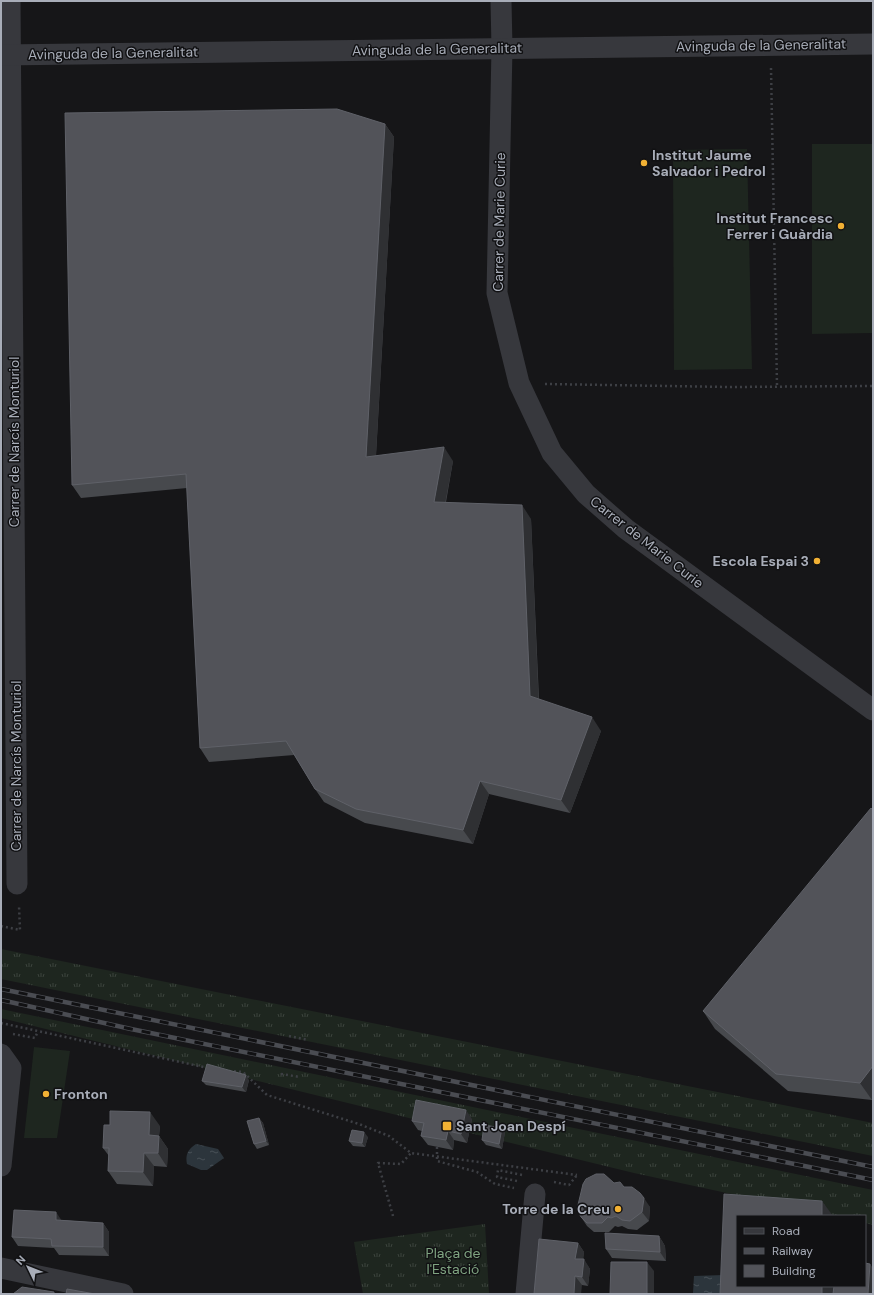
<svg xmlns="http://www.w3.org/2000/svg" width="874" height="1295" viewBox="0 0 874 1295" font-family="'DM Sans',sans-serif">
<defs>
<pattern id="grass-tufts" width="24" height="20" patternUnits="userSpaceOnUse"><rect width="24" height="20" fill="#1e261f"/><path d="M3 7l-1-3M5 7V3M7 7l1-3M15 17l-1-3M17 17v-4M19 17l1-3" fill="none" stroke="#3c433d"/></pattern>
<pattern id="water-ripples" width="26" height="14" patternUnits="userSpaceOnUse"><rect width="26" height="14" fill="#2c353c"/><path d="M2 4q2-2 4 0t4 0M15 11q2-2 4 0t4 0" fill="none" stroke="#485056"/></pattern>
</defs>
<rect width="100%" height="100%" fill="#161618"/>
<g fill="url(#grass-tufts)">
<path d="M1,949L873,1123V1156L1,979Z"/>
<path d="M1,1009L873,1190V1225L865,1223V1216H833L634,1173L1,1018Z"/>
<path d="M485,1224L489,1294H363L354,1242Z"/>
</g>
<g fill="#1e261f">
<path d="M812,144H873V333L812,334Z"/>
<path d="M747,149L752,369L674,370L673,150Z"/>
<path d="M34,1047L70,1051L57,1138H24Z"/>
</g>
<g fill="url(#water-ripples)">
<path d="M196,1144L218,1149L224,1158L207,1170H201L187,1164C185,1155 188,1149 196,1144Z"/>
<path d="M724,1275L722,1294L693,1293L694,1276Z"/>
</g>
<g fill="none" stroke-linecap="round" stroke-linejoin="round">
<g stroke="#3d3f44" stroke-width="2.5" stroke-dasharray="2 3" stroke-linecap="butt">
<path d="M771,68L777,385"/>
<path d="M545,384L729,387L873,386"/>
<path d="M1,926L20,930L19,906"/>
<path d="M1,1023L208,1068"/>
<path d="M13,1034L35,1038L38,1031"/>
<path d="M289,1036L308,1040"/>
<path d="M229,1071L243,1072L267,1095L359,1124L389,1136L411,1153L577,1175"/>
<path d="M281,1074L300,1077"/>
<path d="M437,1147V1161L477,1172L495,1184L514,1188"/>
<path d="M517,1181L497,1177L498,1170L522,1175"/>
<path d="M554,1182L569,1185L577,1175"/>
<path d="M393,1216L378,1163L401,1164L411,1153"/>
</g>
<g stroke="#37383d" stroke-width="21">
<path d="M10,1L17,884"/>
<path d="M501,1L502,48L497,293L519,383L552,453L586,494L626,529L873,710"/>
<path d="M1,55L873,44"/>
<path d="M1,1054L11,1068L1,1166"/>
<path d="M1,1268L123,1294"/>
<path d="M526,1294L535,1194"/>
</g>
<g stroke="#4a4c52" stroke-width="4.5">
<g id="rail">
<path d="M1,989L873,1167"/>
<path d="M1,1000L131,1029L873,1180"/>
</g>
</g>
<use href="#rail" stroke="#111113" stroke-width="3" stroke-dasharray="9" stroke-linecap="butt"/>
</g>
<g fill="#47494d">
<path d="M385,124L394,137L376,456L453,461L446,502L531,519L539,699L601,731L570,813L489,794L473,844L365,823L324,802L315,789L294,755L209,762L200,748L187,488L81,498L72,485Z"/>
<path d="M873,810V1099L872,1100L788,1091L715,1029L703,1011Z"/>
<path d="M249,1080L246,1092L206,1085L202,1081Z"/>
<path d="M259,1118L263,1123L269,1145L257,1149L254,1144Z"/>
<path d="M472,1119L467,1143L454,1140L453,1150L428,1145L421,1136L422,1131L418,1130L412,1121Z"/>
<path d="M110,1125L160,1126L159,1136L168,1149L167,1167L154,1166L153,1186L117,1184L108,1171L109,1156L103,1148Z"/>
<path d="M505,1132L502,1149L486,1145L482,1140Z"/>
<path d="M368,1137L365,1147L353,1146L349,1141Z"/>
<path d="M614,1183L624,1187L650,1207L649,1221L637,1230L628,1229L622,1226L618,1227L615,1226L609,1232H594L587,1226L581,1217Z"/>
<path d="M61,1220L103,1223L109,1232V1256L59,1255L54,1248L18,1246L12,1237Z"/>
<path d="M659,1236L665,1246L666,1261L612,1258L606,1249Z"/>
<path d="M578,1243L584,1252L583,1259L590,1269L588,1286L582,1285L534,1294Z"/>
</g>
<g fill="#2f3033">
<path d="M385,124L394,137L375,471L366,457Z"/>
<path d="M444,447L453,461L443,515L434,502Z"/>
<path d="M522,505L531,519L539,709L530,696Z"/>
<path d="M592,717L601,731L570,813L561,800Z"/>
<path d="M480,781L489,794L473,844L463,830Z"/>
<path d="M873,1066V1099L872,1100L860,1083Z"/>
<path d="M246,1075L249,1080L246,1092L242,1087Z"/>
<path d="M466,1110L472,1119L467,1143L461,1134Z"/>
<path d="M150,1112L160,1126L159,1136L168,1149L167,1167L158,1153L149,1135Z"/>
<path d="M259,1118L263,1123L269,1145L266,1141Z"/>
<path d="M502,1128L505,1132L502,1149L499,1144Z"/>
<path d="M448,1131L454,1140L453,1150L446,1140Z"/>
<path d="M364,1132L368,1137L365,1147L362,1143Z"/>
<path d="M144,1153L154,1166L153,1186L143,1172Z"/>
<path d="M644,1198L650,1207L649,1221L642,1212Z"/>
<path d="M822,1201L833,1216H822Z"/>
<path d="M56,1212L62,1221L56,1220Z"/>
<path d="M103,1223L109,1232V1256L103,1247Z"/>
<path d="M659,1236L665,1246L666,1261L660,1252Z"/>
<path d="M578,1243L584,1252L582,1268L575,1259Z"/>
<path d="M584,1259L590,1269L588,1286L582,1277Z"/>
<path d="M647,1262L654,1271V1294H647Z"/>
<path d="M870,1264L873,1268V1294H868Z"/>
<path d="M575,1276L582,1285L581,1294H574Z"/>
<rect x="822" y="1286" width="12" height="8"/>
</g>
<g fill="#525359" stroke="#5f6168">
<path d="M337,109L385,124L366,457L444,447L434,502L522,505L530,696L592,717L561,800L480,781L463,830L356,809L315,789L286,741L200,748L186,474L72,485L65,113Z"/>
<path d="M871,808L873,810V1066L860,1083L776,1074L703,1011Z"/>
<path d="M207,1064L246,1075L242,1087L202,1081Z"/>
<path d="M416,1100L466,1110L461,1134L448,1131L446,1140L421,1136L424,1123L412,1121Z"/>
<path d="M110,1111L150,1112L149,1135L159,1136L158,1153H144L143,1172L108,1171L109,1148H103L104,1125H110Z"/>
<path d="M259,1118L266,1141L254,1144L247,1121Z"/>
<path d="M484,1125L502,1128L499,1144L482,1140Z"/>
<path d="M352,1130L364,1132L362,1143L349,1141Z"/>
<path d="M596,1174H604L614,1183L620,1182L624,1187H632L640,1193L644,1198L642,1212L630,1221L622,1220L616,1216L611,1218L608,1217L602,1223H587L581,1217L577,1209L583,1184L586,1179Z"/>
<path d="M724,1194L822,1201V1216H737V1286H822V1294H720Z"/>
<path d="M14,1210L56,1212V1220L103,1223V1247L52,1246L51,1239L12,1237Z"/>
<path d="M605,1233L659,1236L660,1252L606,1249Z"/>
<path d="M539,1239L578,1243L575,1259H584L582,1277L575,1276L574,1294H534Z"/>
<path d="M611,1262H647V1294H610Z"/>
<path d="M865,1263L870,1264L868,1294H833L834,1286H865Z"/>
<path d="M22,1287L54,1292V1294H13Z"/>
<path d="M67,1289L95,1294H66Z"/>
</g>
<g fill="#f2b134" stroke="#111113" stroke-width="1.5">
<circle cx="644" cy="163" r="4"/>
<circle cx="841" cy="226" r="4"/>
<circle cx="817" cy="561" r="4"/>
<circle cx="46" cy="1094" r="4"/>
<rect x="442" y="1121" width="10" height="10" rx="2"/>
<circle cx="618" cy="1209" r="4"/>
</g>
<g text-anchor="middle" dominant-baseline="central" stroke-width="3" stroke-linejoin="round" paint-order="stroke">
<g font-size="14" fill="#a8adb8" stroke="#111113">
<text transform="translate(761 45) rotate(-1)">Avinguda de la Generalitat</text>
<text transform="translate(437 49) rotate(-1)">Avinguda de la Generalitat</text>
<text transform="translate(113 53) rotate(-1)">Avinguda de la Generalitat</text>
<text transform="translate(499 222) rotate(-89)">Carrer de Marie Curie</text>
<text transform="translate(14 442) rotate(-90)">Carrer de Narcís Monturiol</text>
<text transform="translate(647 542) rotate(38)">Carrer de Marie Curie</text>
<text transform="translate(16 766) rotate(-90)">Carrer de Narcís Monturiol</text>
</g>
<g font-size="14" font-weight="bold" fill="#a8adb8" stroke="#111113" text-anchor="start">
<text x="652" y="155">Institut Jaume<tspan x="652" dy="16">Salvador i Pedrol</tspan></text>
<text x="833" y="218" text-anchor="end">Institut Francesc<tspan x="833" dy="16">Ferrer i Guàrdia</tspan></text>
<text x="809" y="561" text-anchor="end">Escola Espai 3</text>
<text x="54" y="1094">Fronton</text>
<text x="456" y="1126">Sant Joan Despí</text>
<text x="610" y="1209" text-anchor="end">Torre de la Creu</text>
</g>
<g font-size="14" fill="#7fa381" stroke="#111113">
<text x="453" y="1253">Plaça de<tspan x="453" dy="16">l'Estació</tspan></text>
</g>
</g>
<rect width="874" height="1295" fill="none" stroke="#a8adb8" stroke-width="4"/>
<rect x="736" y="1215" width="130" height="72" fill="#111113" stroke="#4d4f55"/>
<rect x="744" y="1228" width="20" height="6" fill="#37383d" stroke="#4d4f55"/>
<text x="772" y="1235" font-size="12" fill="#a8adb8">Road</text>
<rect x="744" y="1248" width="20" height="6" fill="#4a4c52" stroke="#4d4f55"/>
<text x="772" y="1255" font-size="12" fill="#a8adb8">Railway</text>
<rect x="744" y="1265" width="20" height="12" fill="#525359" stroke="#4d4f55"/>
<text x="772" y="1275" font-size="12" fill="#a8adb8">Building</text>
<g transform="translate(28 1267) rotate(313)" stroke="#111113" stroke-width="3" paint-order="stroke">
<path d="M0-3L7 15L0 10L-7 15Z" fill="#a8adb8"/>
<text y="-6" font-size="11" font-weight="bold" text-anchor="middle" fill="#a8adb8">N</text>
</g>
</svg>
